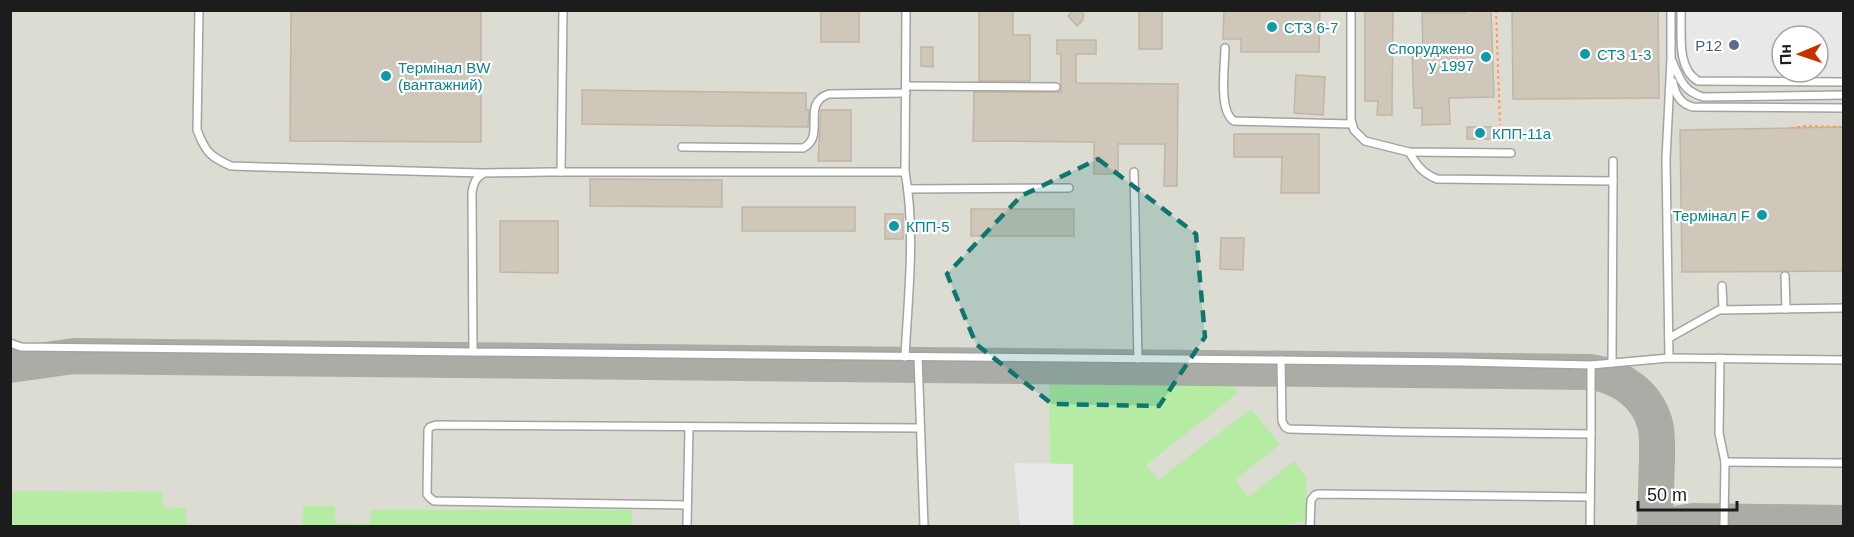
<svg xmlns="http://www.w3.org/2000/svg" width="1854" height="537" viewBox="0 0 1854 537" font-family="Arial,sans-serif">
<rect width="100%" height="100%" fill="#eeede1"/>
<path fill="#dcdcd3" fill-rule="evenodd" d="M10,11H1843V526H11ZM1782,36H1818V72H1782Z"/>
<g fill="#b5eba3">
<path d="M1049,384L1232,386L1238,393L1146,465L1158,480L1251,409L1280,444L1235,480L1248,497L1294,461L1306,477L1307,520L1282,526H1073V465L1050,463Z"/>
<path d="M11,491L162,492L163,507L186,508V526H11Z"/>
<path d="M303,506H335V523L370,524L371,510H632V526H303Z"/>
</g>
<g fill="#e8e8e8" fill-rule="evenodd">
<path d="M1686,11H1843V78H1713L1700,76L1695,72L1689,62L1687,54ZM1782,36H1818V72H1782Z"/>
<path d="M1014,463L1073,464V526H1020Z"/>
</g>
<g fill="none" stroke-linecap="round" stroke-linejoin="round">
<g stroke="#acaca6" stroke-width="36">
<path d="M10,365L74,356L1591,372C1620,376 1647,394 1655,424C1658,436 1657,450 1657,461C1656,483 1656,505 1655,526"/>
<path d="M1676,526L1681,523L1693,521L1844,523"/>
</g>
</g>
<g fill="#cec7ba" stroke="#c0b7a3" stroke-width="1.5">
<path d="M291,10H481V142L290,141Z"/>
<rect x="821" y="10" width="38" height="32"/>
<path d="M979,10H1013V35H1030V81H979Z"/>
<path d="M1073,10H1081L1084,15L1082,21L1077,26L1068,16Z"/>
<rect x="1139" y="10" width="23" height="39"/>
<path d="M1224,10H1320L1319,52H1241V39H1223Z"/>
<path d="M1365,10H1393L1392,115H1377L1378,101H1365Z"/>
<path d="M1464,10H1491L1494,97L1449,98L1450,124L1422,125V108H1414L1412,51H1423L1422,13H1465Z"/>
<path d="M1512,10H1658L1659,98L1513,99Z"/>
<path d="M1057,40H1096V54H1076V83L1178,84L1177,186H1164L1165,144H1118V174H1094V142L973,141L974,92H1061V54H1057Z"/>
<path d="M921,47H933V67L921,66Z"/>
<path d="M1296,75L1325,77L1323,115L1294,113Z"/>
<path d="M582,90L806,93V110H809L808,127L582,124Z"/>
<path d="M821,110H851V161H818Z"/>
<path d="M1467,127H1493L1492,139H1467Z"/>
<path d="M1844,127V271L1682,272L1680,130Z"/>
<path d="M1234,134H1319V193H1281L1282,157H1234Z"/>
<path d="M590,179L722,180V207L590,206Z"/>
<rect x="742" y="207" width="113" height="24"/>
<rect x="971" y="209" width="103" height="27"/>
<rect x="885" y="214" width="18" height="25"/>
<path d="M500,221H558V273L500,272Z"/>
<path d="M1221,238H1244L1243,270L1220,269Z"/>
</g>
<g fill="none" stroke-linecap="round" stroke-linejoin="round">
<g stroke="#a3a3a3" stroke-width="10">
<g id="lane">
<path d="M199,10L197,130C205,151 210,157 231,166L482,173"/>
<path d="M1351,10V120L1354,130L1365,141L1409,152L1511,153"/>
<path d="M1681,10C1682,33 1676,68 1698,81L1844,82"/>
<path d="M1225,48C1225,66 1218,111 1234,121L1352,124"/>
<path d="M1672,61C1680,79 1683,91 1703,97L1844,95"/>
<path d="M1673,82C1675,95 1681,104 1693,107L1844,108"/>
<path d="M906,86L1056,87"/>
<path d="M682,147L803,148C827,137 800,103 829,94L906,93"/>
<path d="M1409,152C1417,165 1422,173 1437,179L1613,181L1612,363"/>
<path d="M1613,161V181"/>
<path d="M561,172L563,10"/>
<path d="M905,172H549L484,173C475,178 474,183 472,192L473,352L1464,362L1591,365"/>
<path d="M1134,172L1138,359"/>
<path d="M908,189L1069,188"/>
<path d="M1785,276L1786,309"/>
<path d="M1722,286L1723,309"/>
<path d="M1669,338L1719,310L1844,308"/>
<path d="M10,343L21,347L473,352"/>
<path d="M905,357C908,296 916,232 905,172L906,10"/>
<path d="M918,357L924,526"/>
<path d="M1669,358L1666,159L1671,59V10"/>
<path d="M1720,358L1719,433L1725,462L1724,526"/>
<path d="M1281,360L1282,421L1285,427L1289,429L1405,432L1591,434V365L1669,358L1844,360"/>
<path d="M1725,462L1844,463"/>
<path d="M686,505L434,501L429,497L427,494L428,430L430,427L436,425L920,428"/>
<path d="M687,526L689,427"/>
<path d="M1310,526L1311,500L1315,495L1318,494L1590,497"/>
<path d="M1590,526L1591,434"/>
</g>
</g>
<g stroke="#ff9761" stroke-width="2" stroke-dasharray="3 3" stroke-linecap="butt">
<path d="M1496,10L1500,125"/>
<path d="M1791,128L1805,126L1841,127"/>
</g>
<use href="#lane" stroke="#fff" stroke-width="7"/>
</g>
<path fill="#0f766e" fill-opacity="0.2" stroke="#0f766e" stroke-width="4.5" stroke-dasharray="12 8" stroke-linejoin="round" d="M1098,159L1196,234L1205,337L1159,406L1052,404L976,344L947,274L1021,196Z"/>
<g fill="#0f9aa8" stroke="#fff" stroke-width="2">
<circle cx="1272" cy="27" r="6"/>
<circle cx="1585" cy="54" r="6"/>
<circle cx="1486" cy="57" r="6"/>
<circle cx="386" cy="76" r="6"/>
<circle cx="1480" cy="133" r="6"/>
<circle cx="1762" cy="215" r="6"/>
<circle cx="894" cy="226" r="6"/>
</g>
<circle fill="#5c6f8a" stroke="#fff" stroke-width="2" cx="1734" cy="45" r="6"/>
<g text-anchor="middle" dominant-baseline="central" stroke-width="4.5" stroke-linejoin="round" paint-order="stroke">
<g font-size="15" fill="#0d838f" stroke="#fff" text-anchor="start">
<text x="1284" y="27">СТЗ 6-7</text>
<text x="1474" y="48" text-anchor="end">Споруджено<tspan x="1474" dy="17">у 1997</tspan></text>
<text x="1597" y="54">СТЗ 1-3</text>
<text x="398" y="67">Термінал BW<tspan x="398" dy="17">(вантажний)</tspan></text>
<text x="1492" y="133">КПП-11а</text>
<text x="1750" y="215" text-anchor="end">Термінал F</text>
<text x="906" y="226">КПП-5</text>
</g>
<g font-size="15" fill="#4e5e75" stroke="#fff" text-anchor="end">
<text x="1722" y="45">P12</text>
</g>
</g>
<rect width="1854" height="537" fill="none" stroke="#1c1c1c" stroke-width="24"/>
<g transform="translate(1800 54) rotate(268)"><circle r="28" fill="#ffffff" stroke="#a4a4a4" stroke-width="1.5"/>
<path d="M0-4.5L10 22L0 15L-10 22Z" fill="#c83000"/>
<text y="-9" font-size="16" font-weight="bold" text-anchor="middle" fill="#1c1c1c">Пн</text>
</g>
<path d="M1638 501v9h99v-9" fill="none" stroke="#1c1c1c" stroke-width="3"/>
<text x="1647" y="501" font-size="18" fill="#1c1c1c" stroke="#ffffff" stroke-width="4.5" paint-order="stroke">50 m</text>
</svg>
